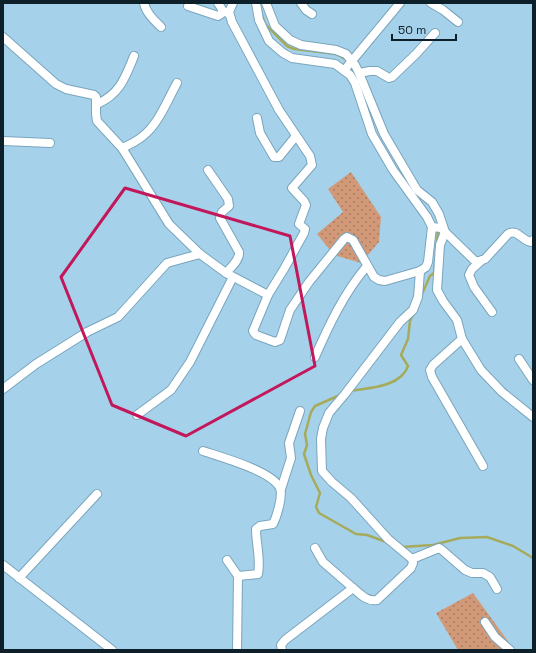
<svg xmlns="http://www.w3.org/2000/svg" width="536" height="653" viewBox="0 0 536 653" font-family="'Space Grotesk',sans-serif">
<defs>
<pattern id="grass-dots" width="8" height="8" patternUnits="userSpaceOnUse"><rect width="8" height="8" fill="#d29978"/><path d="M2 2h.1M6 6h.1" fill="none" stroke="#a97c62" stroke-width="1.8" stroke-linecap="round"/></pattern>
</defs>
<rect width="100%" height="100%" fill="#a5d2ea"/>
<g fill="url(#grass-dots)">
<path d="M351,172L381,217L379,242L361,263L334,255L317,234L343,212L328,189Z"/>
<path d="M473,593L510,644L509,650H458L436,613Z"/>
</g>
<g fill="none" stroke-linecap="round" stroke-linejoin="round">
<g stroke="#a6ab5b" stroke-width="2.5">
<path d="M262,15L265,24L287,46L294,49L336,54L347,60"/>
<path d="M437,243L438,228"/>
<path d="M421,296L430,276L434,273L435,262"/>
<path d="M350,391C369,388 401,387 408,366L401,355L408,339L410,321L414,313"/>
<path d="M340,395L315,406L311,412L305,434L307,445L304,454L311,475L320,493L316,507L319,513L356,534L367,535L389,543"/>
<path d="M401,547L433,545L460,538L487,537L513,546L533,558"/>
</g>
<g stroke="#79a5bd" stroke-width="10">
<g id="minor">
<path d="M144,3C146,13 154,20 161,27"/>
<path d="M218,3L223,11L227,13"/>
<path d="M256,3L259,20L269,41L283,53L292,58L335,64L350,75L355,83L372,134L393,170L427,217L432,227L441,228L476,262L485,259L508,234C517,228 522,241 531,242L533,240"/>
<path d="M266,3L275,26L290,40L301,45L336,50L346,54L355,65L359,73L370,71H377L389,78L392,77L416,54L435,33"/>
<path d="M301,3L306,10L312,14"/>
<path d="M431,3L443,10L458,22"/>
<path d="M188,6L218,16L221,14L223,11"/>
<path d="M3,37L56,84L66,89L94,95L96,97V114L97,121L122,148L169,224L200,254L226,273L268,295L284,269L304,233L305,229L299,224L306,205L304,201L292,188L312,165L310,156L279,110L232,22L229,12L233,3"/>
<path d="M345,71L346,68L400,3"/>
<path d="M359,73L384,134L417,190L432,202L439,214L445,232L440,245L437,290L443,301L457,320L462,339L481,370L502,392L533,417"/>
<path d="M97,104C120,94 125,78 134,56"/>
<path d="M257,118L260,133L274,157H279L296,136"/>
<path d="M3,141L50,143"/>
<path d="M122,148C129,145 137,141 143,136C159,123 167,101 177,83"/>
<path d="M208,170L228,199L229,206L222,212L220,218L239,252C240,260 231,267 226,273"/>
<path d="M481,261L472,269L469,275L474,287L492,312"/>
<path d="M268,295L253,331L256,335L275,342L280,340L290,310L309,282L344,239L347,237L353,240L374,277L379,280L385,281L420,271L426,267L428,262L432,227"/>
<path d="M462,339L433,365L430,370L432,377L483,466"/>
<path d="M315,357C329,325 344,293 367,266"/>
<path d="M519,359L533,380"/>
<path d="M3,389L36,364L87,332L118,317L167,263L200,254"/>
<path d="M137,415L171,390L190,362L233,277"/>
<path d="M203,451C221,457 272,471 280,488C283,496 277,516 273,524L260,526L256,529C256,544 261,559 258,574L238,576"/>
<path d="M281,489L291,458L289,443L300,411"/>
<path d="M315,548L323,562L353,588"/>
<path d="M412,559L439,548L442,550L465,570L472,573H483L490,577L497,589"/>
<path d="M227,560L238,576L237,650"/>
<path d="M3,565L112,650"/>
<path d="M19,578L97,494"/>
<path d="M485,622L495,637L510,650"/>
<path d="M282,650L281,645L285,640L353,588C360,594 367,602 377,600L411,568L413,563L412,559L388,539L351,498L332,482L322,471L321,439L323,428L329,413L345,394L400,322L413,310L418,297L420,271"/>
</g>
</g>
<use href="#minor" stroke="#fff" stroke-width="8"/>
</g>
<path fill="none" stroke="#c2185b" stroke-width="3" stroke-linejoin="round" d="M125,188L290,236L315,366L186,436L112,405L61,277Z"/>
<rect width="536" height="653" fill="none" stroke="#0d1f28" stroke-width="8"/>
<path d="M392 34v6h64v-6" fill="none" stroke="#0d1f28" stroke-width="2"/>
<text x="398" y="34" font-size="12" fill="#0d1f28" stroke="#a5d2ea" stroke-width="3" paint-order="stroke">50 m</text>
</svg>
